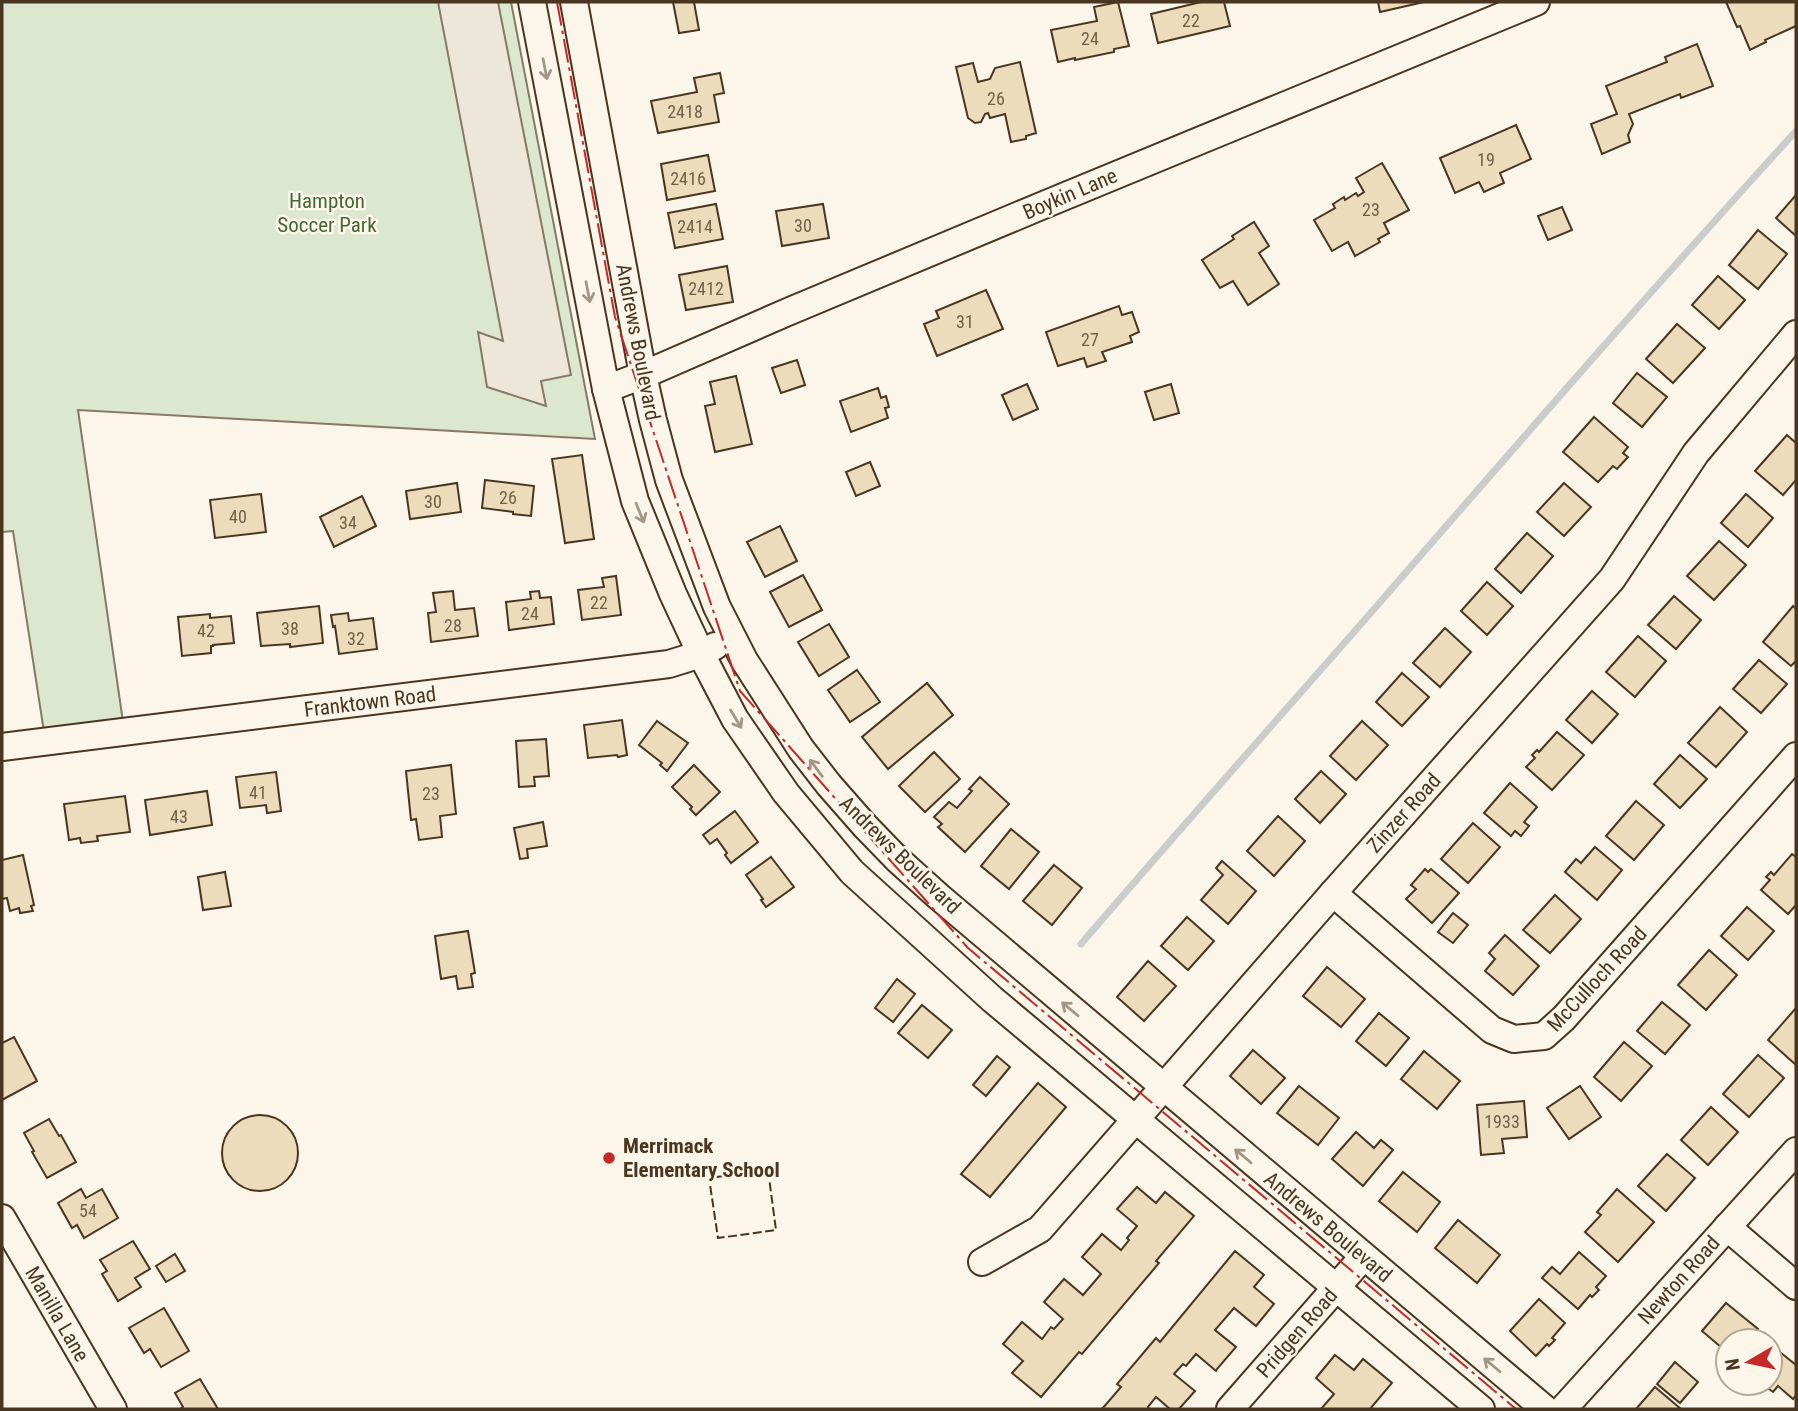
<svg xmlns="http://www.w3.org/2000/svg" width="1798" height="1411" viewBox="0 0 1798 1411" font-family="'Roboto Condensed',sans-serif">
<rect width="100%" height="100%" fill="#fbf6e9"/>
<path fill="#dce7d0" stroke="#887966" stroke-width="2" d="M2,2H511L595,439L78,410L123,722L44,732L13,531L2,532Z"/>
<path fill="#ede7d9" stroke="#887966" stroke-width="2" d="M438,2H498L571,375L541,381L546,406L487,387L478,332L503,341Z"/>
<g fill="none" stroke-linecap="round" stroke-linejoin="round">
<path stroke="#c9cecd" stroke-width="7" d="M1081,944C1178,831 1277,720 1375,608C1514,448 1653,288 1796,131"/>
</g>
<g fill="#ecdcbc" stroke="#4a3520" stroke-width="2">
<path d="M673,2H694L699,30L679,33Z"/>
<path d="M1118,2L1129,46L1114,49V52L1075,60V58L1058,62L1051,30L1097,21L1094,7Z"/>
<path d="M1201,2H1224L1230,26L1158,43L1151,14Z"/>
<path d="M1378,2H1424L1380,12Z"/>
<path d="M1726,2H1796V26L1765,40L1766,42L1750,50L1740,26L1737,27Z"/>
<path d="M1697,44L1713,86L1681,98L1680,94L1629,114L1633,124L1628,135L1630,142L1602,154L1591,124L1617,114L1606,86L1667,62L1665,57Z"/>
<path d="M1020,62L1036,133L1026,136V139L1011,142L1005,114L990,118L988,113L985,114L981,122L975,123L968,118L956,67L973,63L978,82L990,79L995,68Z"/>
<path d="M720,73L724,93L714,95L719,122L658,133L651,101L697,92L694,78Z"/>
<path d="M1516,125L1531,159L1500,173L1504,183L1484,192L1479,182L1455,193L1440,158Z"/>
<path d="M708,155L715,191L667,200L661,164Z"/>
<path d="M1382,163L1409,210L1384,223L1389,233L1378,239L1380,242L1355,256L1348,242L1332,251L1314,220L1335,208L1333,204L1344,197L1345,200L1356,193L1358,196L1364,192L1356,178Z"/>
<path d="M1796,195V236L1776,218Z"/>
<path d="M716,204L723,239L675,248L668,213Z"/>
<path d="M823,204L829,238L782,246L776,211Z"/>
<path d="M1562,207L1572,230L1548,240L1538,216Z"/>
<path d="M1254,222L1269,246L1259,253L1279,284L1248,305L1233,281L1220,288L1202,260L1234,239L1232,236Z"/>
<path d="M1758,230L1787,254L1758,289L1729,265Z"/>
<path d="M727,266L733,302L686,310L679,275Z"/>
<path d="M1718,276L1745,300L1719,329L1692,305Z"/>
<path d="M986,290L1003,329L937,356L924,324L939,318L936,311Z"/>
<path d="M1119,306L1122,315L1132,312L1139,332L1130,336L1132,342L1102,352L1106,361L1087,367L1084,358L1058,366L1046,332Z"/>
<path d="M1677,324L1705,348L1673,383L1646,359Z"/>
<path d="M797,360L805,385L781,393L772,368Z"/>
<path d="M1637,373L1667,397L1642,427L1613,403Z"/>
<path d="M736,376L752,444L715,452L705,406L715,404L710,382Z"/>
<path d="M1027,384L1038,409L1013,420L1002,395Z"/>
<path d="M1171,384L1179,413L1154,420L1145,392Z"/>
<path d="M878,388L881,398L886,396L889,407L885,408L888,418L851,432L840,401Z"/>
<path d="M1594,417L1628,447L1623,453L1628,457L1617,469L1613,466L1598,482L1563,452Z"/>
<path d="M1787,435L1796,443V480L1783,495L1755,471Z"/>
<path d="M582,455L594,539L565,543L552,459Z"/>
<path d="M870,462L880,486L856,496L846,472Z"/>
<path d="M485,480L534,486L531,516L513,514V512L482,508Z"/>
<path d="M457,483L461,512L410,519L406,491Z"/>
<path d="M1564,483L1591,507L1564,536L1537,512Z"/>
<path d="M261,494L266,532L215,538L210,500Z"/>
<path d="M1746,494L1773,518L1748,547L1721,523Z"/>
<path d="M362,496L376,526L334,547L320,517Z"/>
<path d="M780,526L797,561L765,577L747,542Z"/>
<path d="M1527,533L1553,556L1521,593L1495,569Z"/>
<path d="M1719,541L1746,565L1714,600L1687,576Z"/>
<path d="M803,575L822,610L789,627L770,592Z"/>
<path d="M616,576L621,615L582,620L578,590L604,587L602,578Z"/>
<path d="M1487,582L1513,606L1487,635L1461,611Z"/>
<path d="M453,591L455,610L474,608L478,636L431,642L428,613L436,612L433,593Z"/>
<path d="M539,591L540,598L551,597L554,624L509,630L506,602L531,599L530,592Z"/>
<path d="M1674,596L1701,620L1676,649L1648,625Z"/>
<path d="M319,606L323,643L290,647V644L261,646L257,613Z"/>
<path d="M1793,606L1796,609V661L1791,666L1763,642Z"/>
<path d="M348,613L349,621L373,618L377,649L339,654L335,626L333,627L331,615Z"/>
<path d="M210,614V618L231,616L234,643L213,645V646H211V653L182,656L178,617Z"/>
<path d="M829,624L849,657L819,676L798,642Z"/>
<path d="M1445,628L1471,652L1440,687L1413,663Z"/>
<path d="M1638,636L1666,661L1635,697L1606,672Z"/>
<path d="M1759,660L1787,684L1761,713L1733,689Z"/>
<path d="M857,670L880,702L850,722L828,690Z"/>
<path d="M1402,673L1429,697L1402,726L1376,702Z"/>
<path d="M927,683L953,715L888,769L862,737Z"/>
<path d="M1592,691L1618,714L1592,743L1566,720Z"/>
<path d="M1720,707L1747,732L1716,767L1688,743Z"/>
<path d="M622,720L627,755L618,757L617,755L588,758L584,725Z"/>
<path d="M657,721L688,743L667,771L660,765L662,763L639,745Z"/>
<path d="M1362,721L1388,745L1356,780L1330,756Z"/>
<path d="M1557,732L1584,755L1552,790L1526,767L1535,758L1532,755L1537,750L1539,752Z"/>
<path d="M546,739L549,776L534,777L535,786L519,787L516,741Z"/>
<path d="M934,752L960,779L925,812L899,786Z"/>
<path d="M1680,755L1707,779L1680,808L1654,784Z"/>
<path d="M451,765L456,814L440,816L442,837L419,840L416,819L411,820L406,771Z"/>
<path d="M694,765L720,792L696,815L690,809L692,807L672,787Z"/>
<path d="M1321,771L1346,794L1320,823L1295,799Z"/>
<path d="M276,772L281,811L267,813L266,805L240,808L236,777Z"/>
<path d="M980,777L1009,804L965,852L938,827L942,824L934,817L949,802L957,808L972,791L969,789Z"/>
<path d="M1510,783L1537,807L1524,822L1529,826L1521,836L1515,831L1511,836L1484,813Z"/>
<path d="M207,791L212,825L150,835L145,800Z"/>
<path d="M125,796L130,832L97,836L98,841L81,843L80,838L69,840L64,804Z"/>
<path d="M1636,801L1664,825L1634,860L1606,836Z"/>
<path d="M735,811L758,842L731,863L725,855L727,853L717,839L710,844L703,835Z"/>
<path d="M1278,816L1305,841L1274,876L1247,851Z"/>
<path d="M543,822L547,846L527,849L528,858L520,859L514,828Z"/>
<path d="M1473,823L1500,847L1468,883L1441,859Z"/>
<path d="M1011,829L1039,852L1009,889L981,866Z"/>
<path d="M1595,847L1622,870L1597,900L1565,872L1576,859L1581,863Z"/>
<path d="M1792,854L1796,857V905L1788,914L1761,890L1770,880L1766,877L1771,872L1774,875Z"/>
<path d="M23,855L34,905L31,906L33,911L20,913L19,908L10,911L7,898L2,899V860Z"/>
<path d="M771,857L794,887L766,907L761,900L763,899L746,875Z"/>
<path d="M1222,861L1256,891L1228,924L1201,900L1223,875L1216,868Z"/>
<path d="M1054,865L1082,888L1052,925L1023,901Z"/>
<path d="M1425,869L1428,872L1431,869L1459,893L1432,923L1406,899L1416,889L1411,885Z"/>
<path d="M225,872L231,906L203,910L198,877Z"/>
<path d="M1555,895L1581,919L1550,953L1523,930Z"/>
<path d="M1747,907L1774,931L1748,960L1721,936Z"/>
<path d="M1453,913L1468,925L1453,943L1438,932Z"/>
<path d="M1187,917L1214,941L1188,970L1161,946Z"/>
<path d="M468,931L475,973L471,974L473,987L458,989L456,976L441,979L435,936Z"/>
<path d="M1505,935L1539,966L1513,995L1485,971L1495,959L1489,953Z"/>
<path d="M1709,950L1737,975L1706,1010L1678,985Z"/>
<path d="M1148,961L1176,986L1144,1021L1117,997Z"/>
<path d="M1327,967L1365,999L1341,1027L1303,996Z"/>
<path d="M897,979L915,994L893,1022L875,1008Z"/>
<path d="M1662,1002L1690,1025L1665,1054L1637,1031Z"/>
<path d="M922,1005L952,1030L928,1058L898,1033Z"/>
<path d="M1796,1008V1065L1768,1040Z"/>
<path d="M1379,1013L1409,1038L1386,1066L1356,1041Z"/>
<path d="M14,1037L37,1081L2,1100V1043Z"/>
<path d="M1624,1042L1652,1066L1621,1101L1594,1077Z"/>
<path d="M1253,1050L1285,1078L1261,1104L1230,1076Z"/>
<path d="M1424,1051L1460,1081L1437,1109L1401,1079Z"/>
<path d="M1758,1055L1784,1078L1749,1117L1723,1094Z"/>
<path d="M997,1056L1010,1067L986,1096L973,1085Z"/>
<path d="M1038,1083L1066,1107L990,1197L961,1174Z"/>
<path d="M1299,1086L1339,1118L1318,1145L1277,1113Z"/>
<path d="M1580,1086L1601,1117L1569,1139L1547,1108Z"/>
<path d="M1524,1101L1527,1137L1502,1139L1504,1153L1481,1155L1477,1105Z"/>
<path d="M1711,1107L1738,1132L1708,1165L1681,1140Z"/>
<circle cx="260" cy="1153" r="38"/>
<path d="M49,1119L59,1136L61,1135L76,1162L47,1178L32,1152L34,1151L24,1133Z"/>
<path d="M1356,1132L1374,1148L1381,1140L1393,1150L1363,1186L1332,1159Z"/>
<path d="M1667,1154L1695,1178L1666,1211L1638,1186Z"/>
<path d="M1403,1172L1440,1202L1417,1232L1379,1201Z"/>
<path d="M1137,1187L1156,1203L1165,1192L1194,1216L1156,1261L1159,1263L1082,1354L1079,1352L1041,1397L1012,1373L1023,1361L1003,1344L1022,1322L1042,1339L1051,1327L1054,1329L1063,1319L1044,1302L1064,1279L1083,1295L1101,1274L1082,1257L1102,1234L1121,1250L1129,1240L1127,1238L1137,1226L1117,1209Z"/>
<path d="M81,1189L86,1198L102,1189L118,1218L84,1238L77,1225L72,1228L58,1203Z"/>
<path d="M1617,1189L1654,1222L1618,1262L1585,1232L1601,1215L1597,1212Z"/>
<path d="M1458,1220L1500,1255L1477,1283L1435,1248Z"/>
<path d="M133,1241L150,1269L135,1278L141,1287L118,1301L102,1274L107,1271L100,1260Z"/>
<path d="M1235,1251L1264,1275L1254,1287L1274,1304L1256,1326L1234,1308L1215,1330L1236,1347L1217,1369L1216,1371L1196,1354L1186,1366L1183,1364L1174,1374L1195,1391L1179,1409H1170L1156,1397L1148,1407L1149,1409H1102L1121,1387L1117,1384L1156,1338L1160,1342Z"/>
<path d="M1579,1252L1606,1276L1596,1287L1599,1290L1592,1297L1590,1295L1578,1309L1542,1278L1552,1267L1560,1274Z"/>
<path d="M175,1254L185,1271L166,1282L156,1266Z"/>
<path d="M1539,1299L1565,1323L1552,1338L1555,1340L1549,1346L1547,1344L1536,1356L1510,1331Z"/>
<path d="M1726,1303L1758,1329L1748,1341H1728V1353L1702,1331Z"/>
<path d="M164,1308L189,1351L161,1367L150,1349L144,1353L129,1328Z"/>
<path d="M1770,1344L1796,1365V1395L1793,1399L1778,1386L1773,1392L1761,1383H1770Z"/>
<path d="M1335,1355L1354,1370L1363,1359L1392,1383L1370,1409H1321L1334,1394L1316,1378Z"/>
<path d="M1675,1362L1698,1382L1680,1403L1657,1384Z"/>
<path d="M200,1379L218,1409H180L183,1407L175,1393Z"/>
<path d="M1655,1387L1681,1409H1636Z"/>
</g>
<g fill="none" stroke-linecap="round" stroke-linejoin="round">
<g stroke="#4a3520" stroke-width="30">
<g id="minor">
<path d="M532,2L606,389L635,501L673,594L701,654L735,719L786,793L852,872L992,999L1481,1409"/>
<path d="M574,2L643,375L653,420L669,480L717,607L744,660L801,749L829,785L865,826L897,859L938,896L1545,1409"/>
<path d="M606,389L643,375L790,311L1046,204L1536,2"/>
<path d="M2,747L669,664L701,654L715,646"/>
<path d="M1333,893L1492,1030L1514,1039L1544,1036L1564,1018L1796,756"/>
<path d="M2,1218L113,1409"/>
<path d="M1727,1227L1796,1286"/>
<path d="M982,1262L1040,1229L1333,893L1612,579L1696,453L1796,334"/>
<path d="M1230,1409L1363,1257"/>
<path d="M1563,1409L1796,1151"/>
</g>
</g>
<use href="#minor" stroke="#fbf6e9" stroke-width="26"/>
<path stroke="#4a3520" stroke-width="2" stroke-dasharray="9 3.5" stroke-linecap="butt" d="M768,1170L776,1230L718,1238L709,1178Z"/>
<path stroke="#c62828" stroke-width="2" stroke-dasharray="24 5 3.5 5" stroke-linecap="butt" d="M557,2L615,317L740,691L968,948L1516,1409"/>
</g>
<defs><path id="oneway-shaft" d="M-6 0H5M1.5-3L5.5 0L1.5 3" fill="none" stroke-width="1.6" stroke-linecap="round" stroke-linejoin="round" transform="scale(1.75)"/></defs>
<g stroke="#a29684">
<use href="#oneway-shaft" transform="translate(545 69) rotate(79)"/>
<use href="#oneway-shaft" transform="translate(588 292) rotate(79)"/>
<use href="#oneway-shaft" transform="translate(640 513) rotate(68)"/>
<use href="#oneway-shaft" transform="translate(736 719) rotate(59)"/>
<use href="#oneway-shaft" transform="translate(816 768) rotate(-127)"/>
<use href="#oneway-shaft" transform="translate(1070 1009) rotate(-140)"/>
<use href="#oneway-shaft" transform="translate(1243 1156) rotate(-140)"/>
<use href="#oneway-shaft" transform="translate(1492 1365) rotate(-140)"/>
</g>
<circle fill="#c62828" stroke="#fbf6e9" stroke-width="2.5" cx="609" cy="1158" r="7"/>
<g text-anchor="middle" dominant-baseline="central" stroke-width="5" stroke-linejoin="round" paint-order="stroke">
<g font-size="18" fill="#725f47">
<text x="1191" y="20">22</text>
<text x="1090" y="38">24</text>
<text x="996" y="98">26</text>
<text x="685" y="111">2418</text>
<text x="1486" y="159">19</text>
<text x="688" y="178">2416</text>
<text x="1371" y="209">23</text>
<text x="803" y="225">30</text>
<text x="695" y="226">2414</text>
<text x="706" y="288">2412</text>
<text x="965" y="321">31</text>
<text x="1090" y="339">27</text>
<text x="508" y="497">26</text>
<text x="433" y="501">30</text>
<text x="238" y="516">40</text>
<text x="348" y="522">34</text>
<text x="599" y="602">22</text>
<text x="530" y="613">24</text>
<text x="453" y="625">28</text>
<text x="290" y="628">38</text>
<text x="206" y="630">42</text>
<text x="356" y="638">32</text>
<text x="258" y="792">41</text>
<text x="431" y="793">23</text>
<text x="179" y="816">43</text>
<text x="1502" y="1121">1933</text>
<text x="88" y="1210">54</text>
</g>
<g font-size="21" fill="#4a3520" stroke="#fbf6e9">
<text transform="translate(1070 194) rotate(-23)">Boykin Lane</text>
<text transform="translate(638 342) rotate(79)">Andrews Boulevard</text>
<text transform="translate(370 702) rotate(-7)">Franktown Road</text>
<text transform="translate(1404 813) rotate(-48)">Zinzer Road</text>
<text transform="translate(900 855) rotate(44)">Andrews Boulevard</text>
<text transform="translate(1597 979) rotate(-47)">McCulloch Road</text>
<text transform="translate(1328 1227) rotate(40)">Andrews Boulevard</text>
<text transform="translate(1679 1280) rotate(-48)">Newton Road</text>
<text transform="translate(57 1314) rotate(60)">Manilla Lane</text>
<text transform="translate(1297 1333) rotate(-49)">Pridgen Road</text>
</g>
<g font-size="21" fill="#436837" stroke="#fbf6e9">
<text x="327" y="201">Hampton<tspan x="327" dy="24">Soccer Park</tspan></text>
</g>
<g font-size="21" font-weight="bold" fill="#4a3520" stroke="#fbf6e9" text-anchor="start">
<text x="623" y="1146">Merrimack<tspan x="623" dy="24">Elementary School</tspan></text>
</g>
</g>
<rect width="1798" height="1411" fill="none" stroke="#4a3520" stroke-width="7"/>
<g transform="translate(1749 1362) rotate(261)"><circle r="33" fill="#fbf6e9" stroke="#b4a999" stroke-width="2"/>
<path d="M0-5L12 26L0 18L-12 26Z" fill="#c62828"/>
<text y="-10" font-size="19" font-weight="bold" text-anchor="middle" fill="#4a3520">N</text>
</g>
</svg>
